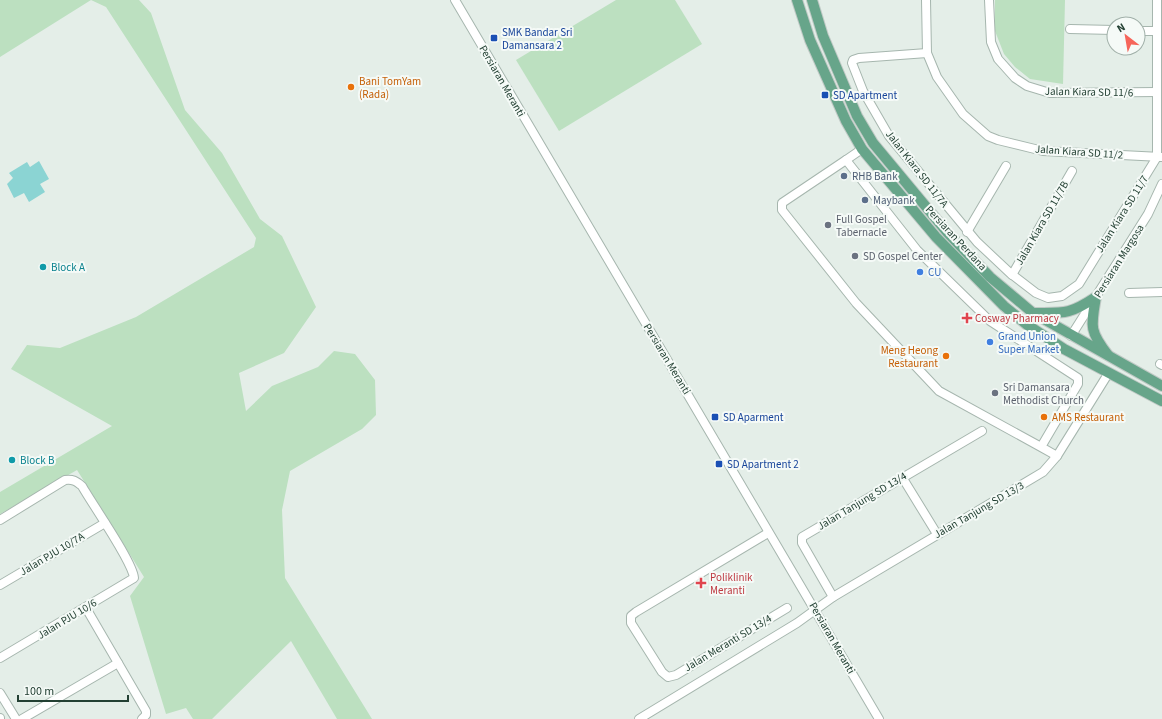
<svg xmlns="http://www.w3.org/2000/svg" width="1162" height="719" viewBox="0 0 1162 719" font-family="'Source Sans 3',sans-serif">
<rect width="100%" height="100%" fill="#e4eee8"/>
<g fill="#bce0c0">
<path d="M0,0H139L151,13L185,110L222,153L260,219L282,236L316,307L284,353L239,373L246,411L272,386L318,367L334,351L355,354L375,380L376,415L362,429L290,471L282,510L285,578L372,719H337L291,641L212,719H193L186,708L166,714L130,596L144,577L77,470L0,514V492L112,426L11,369L27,345L60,348L136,317L254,247L256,238L106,7L91,0L0,57Z"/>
<path d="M616,0H675L702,44L559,131L516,60Z"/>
<path d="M995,0H1065L1063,84L1030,79L1015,67L1004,54L995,31Z"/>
</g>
<path fill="#8bd4d3" d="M39,161L49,179L40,184L45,192L29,202L24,193L14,198L7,184L13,178L9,173L27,162L30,167Z"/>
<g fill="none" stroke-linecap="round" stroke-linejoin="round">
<g stroke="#a6b6ae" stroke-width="10">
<g id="minor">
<path d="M455,0L879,719"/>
<path d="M926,0L927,53L937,77L963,114L988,136L998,140L1043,151L1161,157"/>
<path d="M989,0L991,42L998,59L1015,78L1027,86L1050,93L1157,92"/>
<path d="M1070,29L1114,30"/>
<path d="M1138,31H1157"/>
<path d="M927,53L859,58L853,60L852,63L863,91L889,136L977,242L1010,273L1036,293L1048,298L1062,296L1079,284L1157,157V0"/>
<path d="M846,160L862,149"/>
<path d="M967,232L1006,166"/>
<path d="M1012,275L1072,171"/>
<path d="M1129,293L1162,292"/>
<path d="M1071,336L1148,214L1162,184"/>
<path d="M1160,364L1162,365"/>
<path d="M1041,447L1078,384V378L990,321L917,250L846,160L782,203V210L856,303L939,391L1041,447L1057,456"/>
<path d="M902,477L937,534"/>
<path d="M0,520L65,480C73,479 76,481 82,486C92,504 133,562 134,578L0,658"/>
<path d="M768,533L636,612L631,616V623L662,672L668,677L676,675L787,608"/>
<path d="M0,585L105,523"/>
<path d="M833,597L802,543V537L982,431"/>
<path d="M86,608L146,711V715L142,719"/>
<path d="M0,693L16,719"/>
<path d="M0,718V719"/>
<path d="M22,719L118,663"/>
<path d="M639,719L797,623L833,597L1043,472L1057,456L1108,374"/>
</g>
</g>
<g stroke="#c1cac6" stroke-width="12">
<g id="major">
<path d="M797,0L810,40L846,121L862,149L936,237L1004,306L1026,324L1064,349L1162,401"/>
<path d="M812,0L823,36L857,116L873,143L947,232L990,277L1033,313L1162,386"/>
<path d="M1096,297C1091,326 1089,331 1108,355"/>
<path d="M1033,313C1064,313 1069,315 1096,297"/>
</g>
</g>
<use href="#minor" stroke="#fff" stroke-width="8"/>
<use href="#major" stroke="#67a58a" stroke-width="10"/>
</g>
<g fill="#1a4fb4" stroke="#f5faf7" stroke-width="1.5">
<rect x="490" y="34" width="8" height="8" rx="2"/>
<rect x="821" y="91" width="8" height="8" rx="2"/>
<rect x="711" y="413" width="8" height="8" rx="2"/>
<rect x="715" y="460" width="8" height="8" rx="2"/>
</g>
<g fill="#e8710a" stroke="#f5faf7" stroke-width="1.5">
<circle cx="351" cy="87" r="4"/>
<circle cx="946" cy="356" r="4"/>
<circle cx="1044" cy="417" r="4"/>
</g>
<g fill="#5c6f8a" stroke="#f5faf7" stroke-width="1.5">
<circle cx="844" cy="176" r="4"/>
<circle cx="865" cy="200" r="4"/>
</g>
<g fill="#6b7280" stroke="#f5faf7" stroke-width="1.5">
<circle cx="828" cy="225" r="4"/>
<circle cx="855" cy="256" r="4"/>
<circle cx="995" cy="393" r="4"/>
</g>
<g fill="#0f9aa8" stroke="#f5faf7" stroke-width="1.5">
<circle cx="43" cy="267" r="4"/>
<circle cx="12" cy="460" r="4"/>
</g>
<g fill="#3f7fe0" stroke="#f5faf7" stroke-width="1.5">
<circle cx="920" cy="272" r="4"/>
<circle cx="990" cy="342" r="4"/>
</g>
<g fill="#e0444e" stroke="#f5faf7" stroke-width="1.5">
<path d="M965 312h4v4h4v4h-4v4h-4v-4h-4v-4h4z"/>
<path d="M699 577h4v4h4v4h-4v4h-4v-4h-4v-4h4z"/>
</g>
<g text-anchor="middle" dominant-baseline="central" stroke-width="4" stroke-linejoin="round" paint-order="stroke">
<g font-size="11" fill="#164399" stroke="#f5faf7" text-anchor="start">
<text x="502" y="32">SMK Bandar Sri<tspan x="502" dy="13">Damansara 2</tspan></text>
<text x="833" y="95">SD Apartment</text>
<text x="723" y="417">SD Aparment</text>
<text x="727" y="464">SD Apartment 2</text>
</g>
<g font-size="11" fill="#c56008" stroke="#f5faf7" text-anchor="start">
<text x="359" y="81">Bani TomYam<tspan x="359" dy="13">(Rada)</tspan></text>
<text x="938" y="350" text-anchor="end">Meng Heong<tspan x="938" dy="13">Restaurant</tspan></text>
<text x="1052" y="417">AMS Restaurant</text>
</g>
<g font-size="11" fill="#234033" stroke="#f5faf7">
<text transform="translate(502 81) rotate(60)">Persiaran Meranti</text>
<text transform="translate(1089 92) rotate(1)">Jalan Kiara SD 11/6</text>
<text transform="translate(1079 152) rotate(4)">Jalan Kiara SD 11/2</text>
<text transform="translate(917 169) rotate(52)">Jalan Kiara SD 11/7A</text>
<text transform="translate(1122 214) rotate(-58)">Jalan Kiara SD 11/7</text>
<text transform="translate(1042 223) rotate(-60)">Jalan Kiara SD 11/7B</text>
<text transform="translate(956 238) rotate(47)">Persiaran Perdana</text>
<text transform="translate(1119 261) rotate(-58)">Persiaran Margosa</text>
<text transform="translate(667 359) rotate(59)">Persiaran Meranti</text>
<text transform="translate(862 501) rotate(-31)">Jalan Tanjung SD 13/4</text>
<text transform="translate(979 510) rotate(-30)">Jalan Tanjung SD 13/3</text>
<text transform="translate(52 554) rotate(-31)">Jalan PJU 10/7A</text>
<text transform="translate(67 619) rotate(-31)">Jalan PJU 10/6</text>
<text transform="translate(832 638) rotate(60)">Persiaran Meranti</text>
<text transform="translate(728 643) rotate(-31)">Jalan Meranti SD 13/4</text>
</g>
<g font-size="11" fill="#4e5e75" stroke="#f5faf7" text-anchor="start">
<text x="852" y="176">RHB Bank</text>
<text x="873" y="200">Maybank</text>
</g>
<g font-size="11" fill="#5b616d" stroke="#f5faf7" text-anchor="start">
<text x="836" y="219">Full Gospel<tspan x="836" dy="13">Tabernacle</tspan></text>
<text x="863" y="256">SD Gospel Center</text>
<text x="1003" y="387">Sri Damansara<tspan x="1003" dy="13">Methodist Church</tspan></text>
</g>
<g font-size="11" fill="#0d838f" stroke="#f5faf7" text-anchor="start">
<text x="51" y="267">Block A</text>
<text x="20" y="460">Block B</text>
</g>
<g font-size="11" fill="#366cbe" stroke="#f5faf7" text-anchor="start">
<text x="928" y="272">CU</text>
<text x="998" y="336">Grand Union<tspan x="998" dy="13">Super Market</tspan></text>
</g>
<g font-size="11" fill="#be3a42" stroke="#f5faf7" text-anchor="start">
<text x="975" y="318">Cosway Pharmacy</text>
<text x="710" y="577">Poliklinik<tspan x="710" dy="13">Meranti</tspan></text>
</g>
</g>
<g transform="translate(1126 36) rotate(329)"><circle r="19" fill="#f5faf7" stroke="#a1b0a9"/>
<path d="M0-3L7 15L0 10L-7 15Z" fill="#f6655a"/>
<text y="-6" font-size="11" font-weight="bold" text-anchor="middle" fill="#234033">N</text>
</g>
<path d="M18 695v6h110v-6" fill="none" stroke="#234033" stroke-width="2"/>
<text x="24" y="695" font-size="12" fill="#234033" stroke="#f5faf7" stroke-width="3" paint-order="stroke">100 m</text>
</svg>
